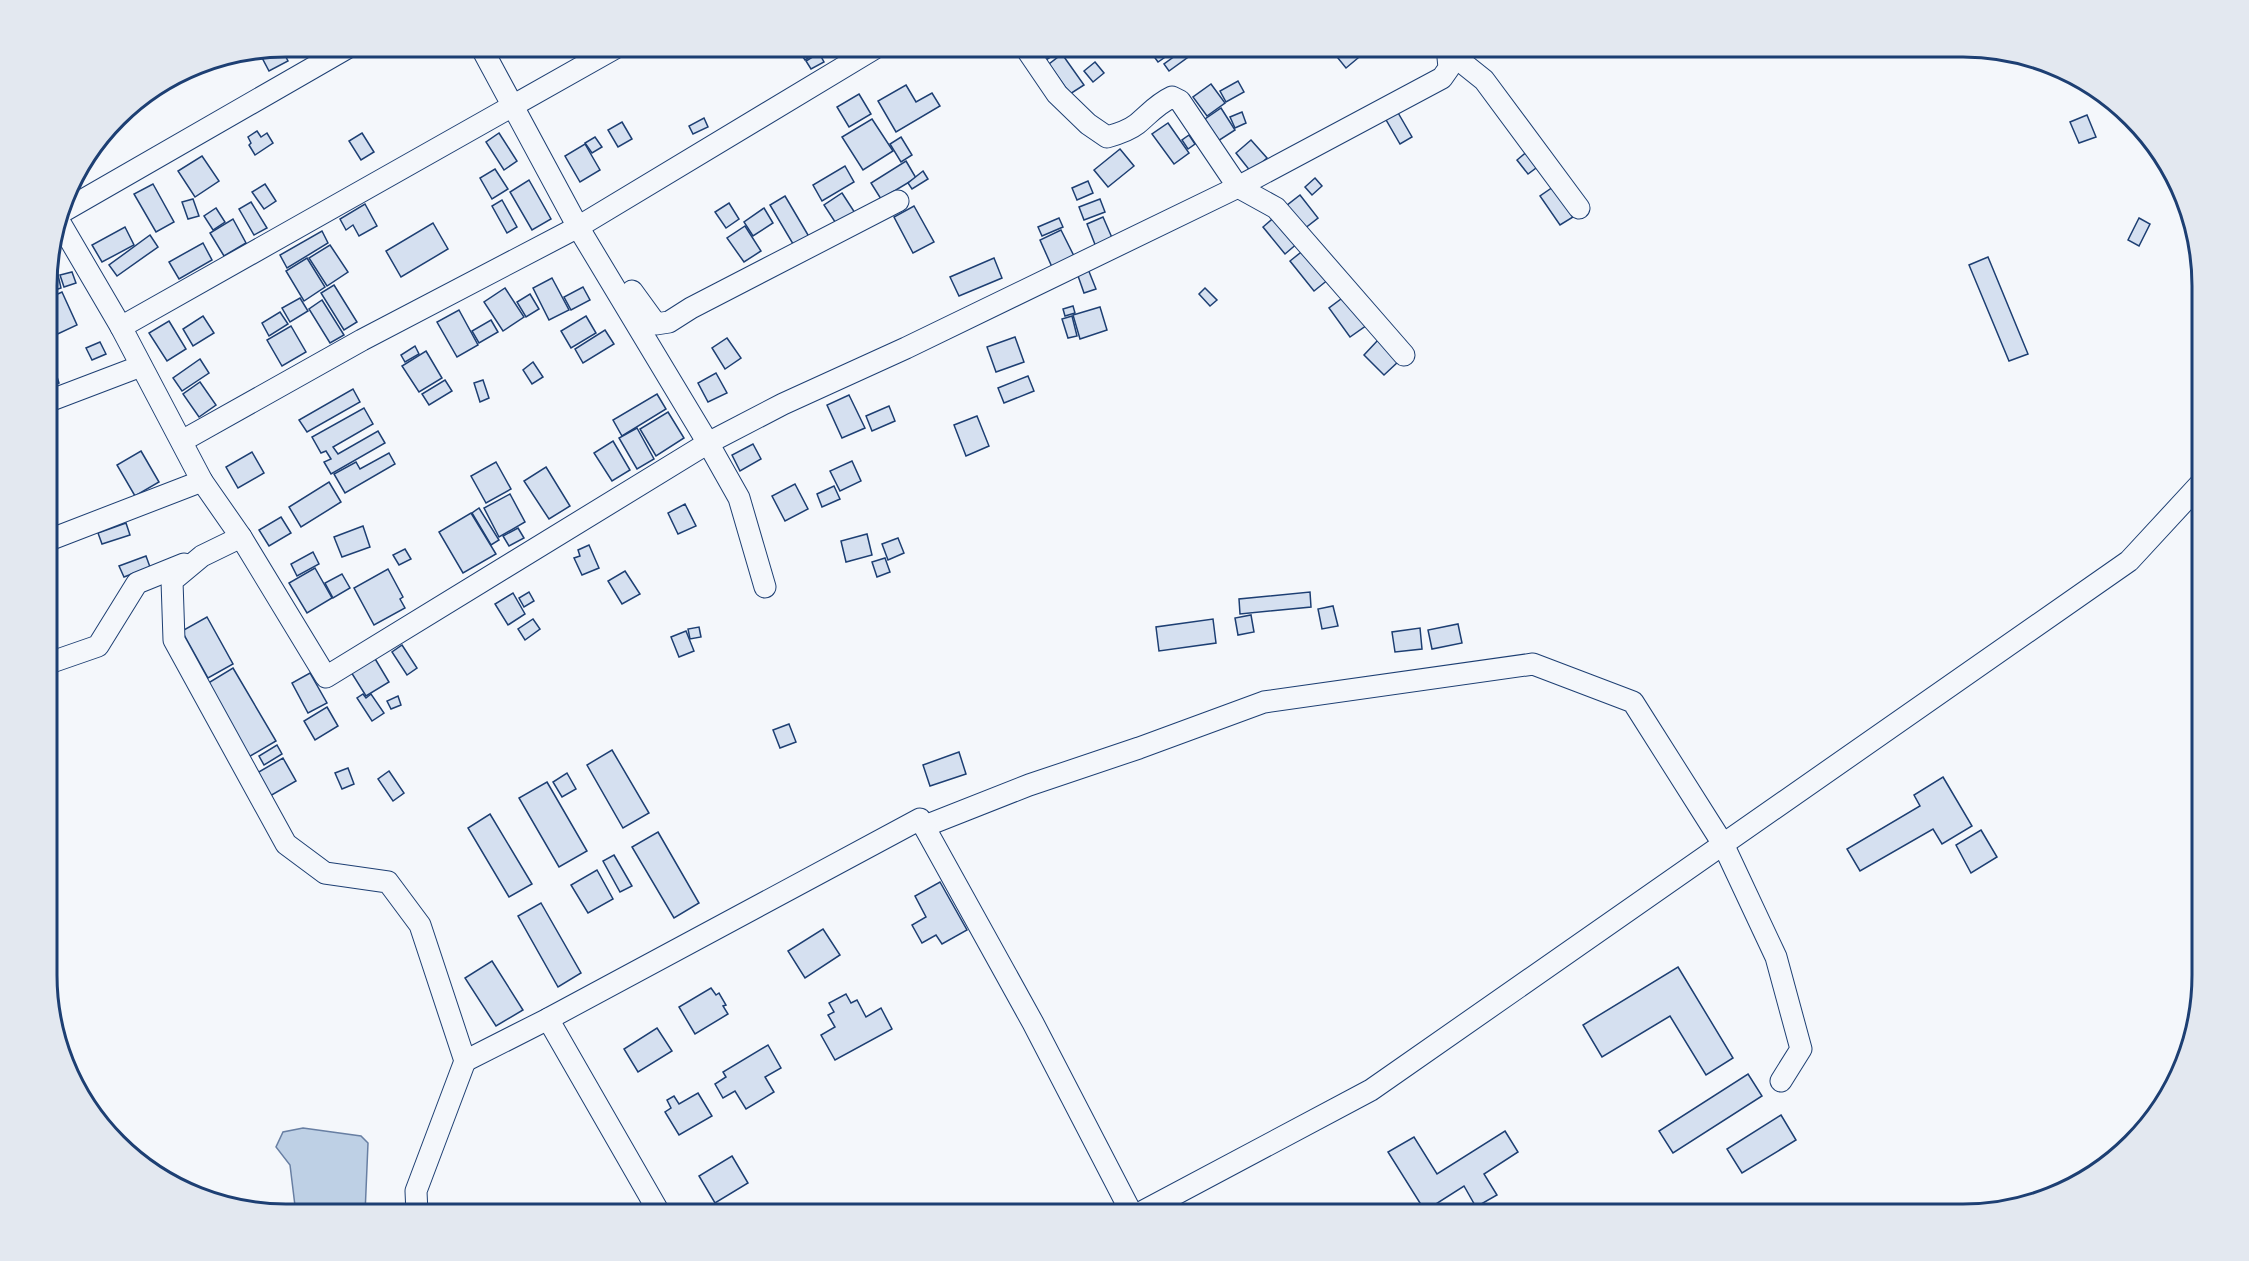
<svg xmlns="http://www.w3.org/2000/svg" width="2249" height="1261" viewBox="0 0 2249 1261" font-family="'IBM Plex Serif',serif">
<rect width="100%" height="100%" fill="#f4f7fb"/>
<path fill="#bed0e5" stroke="#687fa3" stroke-width="1.5" d="M303,1128L361,1136L368,1143L365,1214H296L290,1165L276,1147L283,1132Z"/>
<g fill="#d5e0f0" stroke="#1d3f73" stroke-width="1.5">
<path d="M559,47H583L565,57Z"/>
<path d="M796,47H819L821,50L805,60Z"/>
<path d="M1044,47H1061L1063,49L1043,62L1036,52Z"/>
<path d="M1085,47H1106L1094,57Z"/>
<path d="M1147,47H1167L1171,53L1158,62Z"/>
<path d="M1329,47H1349L1358,58L1346,68Z"/>
<path d="M281,48L288,61L269,71L259,52Z"/>
<path d="M1186,48L1191,55L1169,71L1164,64Z"/>
<path d="M819,53L824,62L811,69L806,61Z"/>
<path d="M1062,54L1084,85L1070,94L1049,64Z"/>
<path d="M1095,62L1104,73L1093,82L1084,71Z"/>
<path d="M1238,81L1244,92L1226,102L1220,91Z"/>
<path d="M1211,84L1225,103L1207,116L1193,97Z"/>
<path d="M906,85L916,102L932,93L940,106L896,132L878,101Z"/>
<path d="M859,94L871,114L849,127L837,107Z"/>
<path d="M1221,108L1235,130L1218,141L1205,119Z"/>
<path d="M1397,111L1412,137L1400,144L1385,118Z"/>
<path d="M1242,112L1246,123L1235,128L1230,117Z"/>
<path d="M2087,115L2096,137L2079,143L2070,122Z"/>
<path d="M704,118L708,127L693,134L689,126Z"/>
<path d="M872,119L893,151L863,170L842,137Z"/>
<path d="M622,122L632,139L618,147L608,130Z"/>
<path d="M1168,123L1189,153L1174,164L1152,134Z"/>
<path d="M257,131L261,137L267,133L273,143L255,155L249,145L251,143L248,137Z"/>
<path d="M362,133L374,152L361,160L349,141Z"/>
<path d="M499,133L517,161L504,170L486,142Z"/>
<path d="M1189,135L1195,144L1188,149L1182,140Z"/>
<path d="M595,137L602,147L592,153L585,143Z"/>
<path d="M901,137L912,155L901,162L890,144Z"/>
<path d="M1251,140L1267,158L1251,172L1236,153Z"/>
<path d="M585,144L600,170L580,182L565,156Z"/>
<path d="M1120,149L1134,166L1108,187L1094,170Z"/>
<path d="M1529,150L1540,165L1528,174L1517,160Z"/>
<path d="M202,156L219,181L195,197L178,171Z"/>
<path d="M906,161L916,178L881,199L871,183Z"/>
<path d="M845,166L854,182L822,201L813,185Z"/>
<path d="M495,169L508,189L492,199L480,178Z"/>
<path d="M923,171L928,179L912,189L908,183Z"/>
<path d="M1315,178L1322,186L1312,195L1305,187Z"/>
<path d="M529,180L551,219L532,230L510,192Z"/>
<path d="M1088,181L1093,193L1077,200L1072,188Z"/>
<path d="M153,184L174,222L156,232L134,194Z"/>
<path d="M265,184L276,201L264,209L252,192Z"/>
<path d="M1553,187L1573,217L1560,225L1540,196Z"/>
<path d="M842,193L857,216L839,228L824,205Z"/>
<path d="M1300,195L1318,218L1304,229L1286,206Z"/>
<path d="M785,196L811,240L796,249L770,205Z"/>
<path d="M193,199L199,216L188,219L182,202Z"/>
<path d="M1100,199L1105,212L1084,220L1079,207Z"/>
<path d="M502,200L517,227L507,233L492,206Z"/>
<path d="M251,202L267,228L254,235L239,209Z"/>
<path d="M729,203L739,219L726,228L715,212Z"/>
<path d="M365,204L377,226L359,236L353,225L346,230L340,219Z"/>
<path d="M914,206L934,242L913,253L894,217Z"/>
<path d="M216,208L225,222L213,230L204,216Z"/>
<path d="M764,208L773,223L753,236L744,222Z"/>
<path d="M1277,215L1299,242L1285,254L1263,227Z"/>
<path d="M1103,217L1113,240L1096,247L1087,224Z"/>
<path d="M1059,218L1063,227L1042,236L1038,227Z"/>
<path d="M2139,218L2150,224L2139,246L2128,240Z"/>
<path d="M233,219L246,243L224,256L210,233Z"/>
<path d="M433,223L448,249L401,277L386,251Z"/>
<path d="M745,226L761,251L744,262L727,238Z"/>
<path d="M125,227L134,245L102,262L92,245Z"/>
<path d="M1061,230L1074,256L1052,267L1040,240Z"/>
<path d="M322,231L328,243L287,268L280,255Z"/>
<path d="M150,235L158,247L117,276L109,265Z"/>
<path d="M55,239L58,253L49,255L53,240Z"/>
<path d="M203,243L212,260L179,279L169,262Z"/>
<path d="M330,245L348,272L327,286L309,258Z"/>
<path d="M1305,249L1329,279L1314,291L1290,261Z"/>
<path d="M1988,257L2028,354L2009,361L1969,265Z"/>
<path d="M307,258L325,287L304,301L286,271Z"/>
<path d="M994,258L1002,278L959,296L950,277Z"/>
<path d="M1088,269L1096,289L1084,293L1077,273Z"/>
<path d="M72,272L76,283L64,287L60,275Z"/>
<path d="M58,275L61,288L52,291L49,278Z"/>
<path d="M552,278L569,310L549,320L533,288Z"/>
<path d="M334,285L357,322L344,330L321,293Z"/>
<path d="M583,287L590,300L571,310L564,297Z"/>
<path d="M505,288L524,317L503,331L484,302Z"/>
<path d="M1205,288L1217,300L1210,306L1199,294Z"/>
<path d="M62,292L77,325L49,338V298Z"/>
<path d="M530,294L539,309L526,317L517,302Z"/>
<path d="M1345,296L1367,325L1350,337L1329,308Z"/>
<path d="M300,298L308,311L290,322L282,308Z"/>
<path d="M322,300L344,335L330,343L309,309Z"/>
<path d="M1073,306L1075,313L1065,316L1063,309Z"/>
<path d="M1100,307L1107,330L1080,339L1073,315Z"/>
<path d="M459,310L478,345L457,357L437,322Z"/>
<path d="M280,312L288,324L269,336L262,323Z"/>
<path d="M203,316L214,333L193,346L183,329Z"/>
<path d="M586,316L596,333L571,348L561,331Z"/>
<path d="M1072,316L1077,336L1068,338L1062,319Z"/>
<path d="M491,320L498,332L479,343L472,331Z"/>
<path d="M169,321L186,349L167,361L149,333Z"/>
<path d="M291,326L306,352L282,366L267,340Z"/>
<path d="M605,330L614,344L583,363L575,349Z"/>
<path d="M1015,337L1024,362L996,372L987,347Z"/>
<path d="M727,338L741,358L725,369L712,348Z"/>
<path d="M1378,340L1399,361L1384,375L1364,355Z"/>
<path d="M100,342L106,354L92,360L86,348Z"/>
<path d="M415,346L419,354L405,362L401,355Z"/>
<path d="M426,351L442,378L419,392L402,366Z"/>
<path d="M200,359L209,373L182,391L173,378Z"/>
<path d="M52,361L59,383L49,387V362Z"/>
<path d="M533,362L543,377L532,384L523,370Z"/>
<path d="M716,373L727,393L708,402L698,383Z"/>
<path d="M1028,376L1034,391L1004,403L998,388Z"/>
<path d="M445,380L452,391L429,405L422,394Z"/>
<path d="M483,380L489,398L480,402L474,383Z"/>
<path d="M200,382L216,405L199,417L183,394Z"/>
<path d="M353,389L360,402L307,432L299,420Z"/>
<path d="M657,394L666,409L622,436L613,420Z"/>
<path d="M849,395L865,428L842,438L827,405Z"/>
<path d="M889,406L895,421L872,431L866,416Z"/>
<path d="M364,408L373,424L333,447L338,454L378,431L385,443L331,474L324,462L331,459L326,451L321,453L312,437Z"/>
<path d="M668,412L684,438L656,456L640,429Z"/>
<path d="M977,416L989,446L966,456L954,425Z"/>
<path d="M637,428L654,459L637,469L619,438Z"/>
<path d="M613,441L630,470L612,481L594,453Z"/>
<path d="M753,444L761,459L740,471L732,455Z"/>
<path d="M141,451L159,482L135,496L117,465Z"/>
<path d="M252,452L264,473L238,488L226,467Z"/>
<path d="M389,453L395,464L345,493L334,474L356,462L360,469Z"/>
<path d="M852,461L861,481L840,491L830,471Z"/>
<path d="M496,462L511,489L486,503L471,476Z"/>
<path d="M546,467L570,506L549,519L524,481Z"/>
<path d="M329,482L341,502L301,527L289,507Z"/>
<path d="M795,484L808,509L785,521L772,496Z"/>
<path d="M834,486L840,499L822,507L817,494Z"/>
<path d="M510,494L525,522L499,537L484,508Z"/>
<path d="M685,504L696,526L678,534L668,513Z"/>
<path d="M479,508L499,540L491,545L472,513Z"/>
<path d="M471,513L496,554L463,573L439,532Z"/>
<path d="M281,517L291,533L269,546L259,530Z"/>
<path d="M126,523L130,535L102,544L98,533Z"/>
<path d="M363,526L370,547L342,557L334,537Z"/>
<path d="M518,528L524,538L509,546L503,536Z"/>
<path d="M867,534L872,555L846,562L841,541Z"/>
<path d="M898,538L904,553L888,560L882,544Z"/>
<path d="M589,545L599,568L582,575L574,558L580,556L578,550Z"/>
<path d="M405,549L411,559L399,565L393,555Z"/>
<path d="M313,552L319,564L297,576L291,564Z"/>
<path d="M146,556L150,567L124,577L119,566Z"/>
<path d="M885,558L890,572L877,577L872,562Z"/>
<path d="M315,568L332,598L307,613L289,583Z"/>
<path d="M388,569L403,597L400,599L405,608L374,625L354,588Z"/>
<path d="M625,571L640,594L622,604L608,581Z"/>
<path d="M342,574L350,588L333,598L325,583Z"/>
<path d="M529,592L534,601L524,607L519,598Z"/>
<path d="M1310,592L1311,607L1240,614L1239,599Z"/>
<path d="M513,593L525,614L508,625L495,604Z"/>
<path d="M1333,606L1338,626L1322,629L1318,609Z"/>
<path d="M1251,615L1254,632L1238,635L1235,618Z"/>
<path d="M207,617L233,664L208,678L182,631Z"/>
<path d="M533,619L540,629L525,640L518,629Z"/>
<path d="M1213,619L1216,643L1159,651L1156,627Z"/>
<path d="M1458,624L1462,643L1432,649L1428,630Z"/>
<path d="M699,627L701,637L690,639L688,629Z"/>
<path d="M1420,628L1422,649L1395,652L1392,632Z"/>
<path d="M686,631L694,651L679,657L671,637Z"/>
<path d="M402,645L417,668L407,675L392,652Z"/>
<path d="M374,657L389,682L366,696L351,672Z"/>
<path d="M233,668L276,741L247,758L205,685Z"/>
<path d="M310,673L327,703L308,713L292,683Z"/>
<path d="M363,694L366,698L371,694L384,713L372,721L357,698Z"/>
<path d="M398,696L401,705L391,709L387,701Z"/>
<path d="M327,707L338,726L315,740L304,721Z"/>
<path d="M789,724L796,742L780,748L773,730Z"/>
<path d="M277,745L282,754L264,765L259,756Z"/>
<path d="M612,750L649,813L623,828L587,765Z"/>
<path d="M959,752L966,774L930,786L923,765Z"/>
<path d="M283,758L296,781L270,796L257,773Z"/>
<path d="M348,768L354,784L342,789L335,773Z"/>
<path d="M389,771L404,793L393,801L378,779Z"/>
<path d="M567,773L576,789L562,797L553,782Z"/>
<path d="M1943,777L1972,826L1942,844L1933,829L1860,871L1847,849L1920,806L1914,795Z"/>
<path d="M547,782L587,851L559,867L519,798Z"/>
<path d="M490,814L532,884L509,897L468,828Z"/>
<path d="M1981,830L1997,857L1971,873L1956,845Z"/>
<path d="M658,832L699,903L674,918L632,847Z"/>
<path d="M614,855L632,886L620,892L603,861Z"/>
<path d="M597,870L613,899L588,913L571,885Z"/>
<path d="M940,882L967,930L942,944L936,935L922,943L912,925L926,917L915,896Z"/>
<path d="M541,903L581,973L558,987L518,916Z"/>
<path d="M823,929L840,955L805,978L788,951Z"/>
<path d="M492,961L523,1010L496,1026L465,978Z"/>
<path d="M1678,967L1733,1058L1706,1075L1670,1016L1602,1057L1583,1025Z"/>
<path d="M711,988L716,995L719,993L726,1005L723,1006L728,1014L695,1034L679,1007Z"/>
<path d="M846,994L851,1003L857,1000L866,1017L881,1008L892,1029L835,1060L821,1035L835,1027L828,1015L834,1012L829,1003Z"/>
<path d="M657,1028L672,1051L638,1072L624,1049Z"/>
<path d="M768,1045L781,1068L765,1077L774,1092L746,1109L735,1091L723,1098L715,1084L726,1077L723,1072Z"/>
<path d="M1748,1074L1762,1096L1673,1153L1659,1131Z"/>
<path d="M698,1093L712,1116L679,1135L665,1112L671,1108L667,1100L674,1096L679,1104Z"/>
<path d="M1781,1115L1796,1140L1742,1173L1727,1149Z"/>
<path d="M1505,1131L1518,1152L1484,1174L1497,1195L1476,1207L1464,1186L1425,1211L1388,1152L1414,1137L1437,1174Z"/>
<path d="M732,1156L748,1183L715,1203L699,1176Z"/>
</g>
<g fill="none" stroke-linecap="round" stroke-linejoin="round">
<g stroke="#1d3f73" stroke-width="23">
<g id="minor">
<path d="M481,47L578,227L708,443L739,498L765,587"/>
<path d="M1025,47L1057,94L1088,124L1107,137C1118,134 1128,131 1137,124C1149,114 1157,104 1172,97L1180,101L1238,187L1276,208L1404,355"/>
<path d="M1449,52L1484,80L1579,208"/>
<path d="M62,212L349,47"/>
<path d="M59,221L121,327L202,481L241,537L202,556L172,581L174,640L286,844L325,873L388,882L420,925L465,1061L416,1191L417,1214"/>
<path d="M632,291L656,324L669,322L691,308L898,201"/>
<path d="M121,327L617,47"/>
<path d="M49,401L141,366"/>
<path d="M182,441L362,340L578,227L877,47"/>
<path d="M241,537L326,677L708,443L783,404L906,348L1238,187L1442,78L1449,68L1447,47"/>
<path d="M49,540L202,481"/>
<path d="M49,663L98,646L137,583L184,564"/>
<path d="M925,826L1029,785L1139,748L1264,702L1533,664L1633,702L1723,844L1776,957L1801,1049L1781,1081"/>
<path d="M548,1019L660,1214"/>
<path d="M465,1061L548,1019L920,819L1033,1023L1132,1214"/>
<path d="M1138,1214L1371,1090L2129,561L2202,482"/>
</g>
</g>
<use href="#minor" stroke="#f4f7fb" stroke-width="21"/>
</g>
<path d="M0 0H2249V1261H0ZM286 57H1963A229 229 0 0 1 2192 286V975A229 229 0 0 1 1963 1204H286A229 229 0 0 1 57 975V286A229 229 0 0 1 286 57Z" fill="#e3e8f0" fill-rule="evenodd"/>
<path fill="none" stroke="#1d3f73" stroke-width="3" d="M286 57H1963A229 229 0 0 1 2192 286V975A229 229 0 0 1 1963 1204H286A229 229 0 0 1 57 975V286A229 229 0 0 1 286 57Z"/>
</svg>
